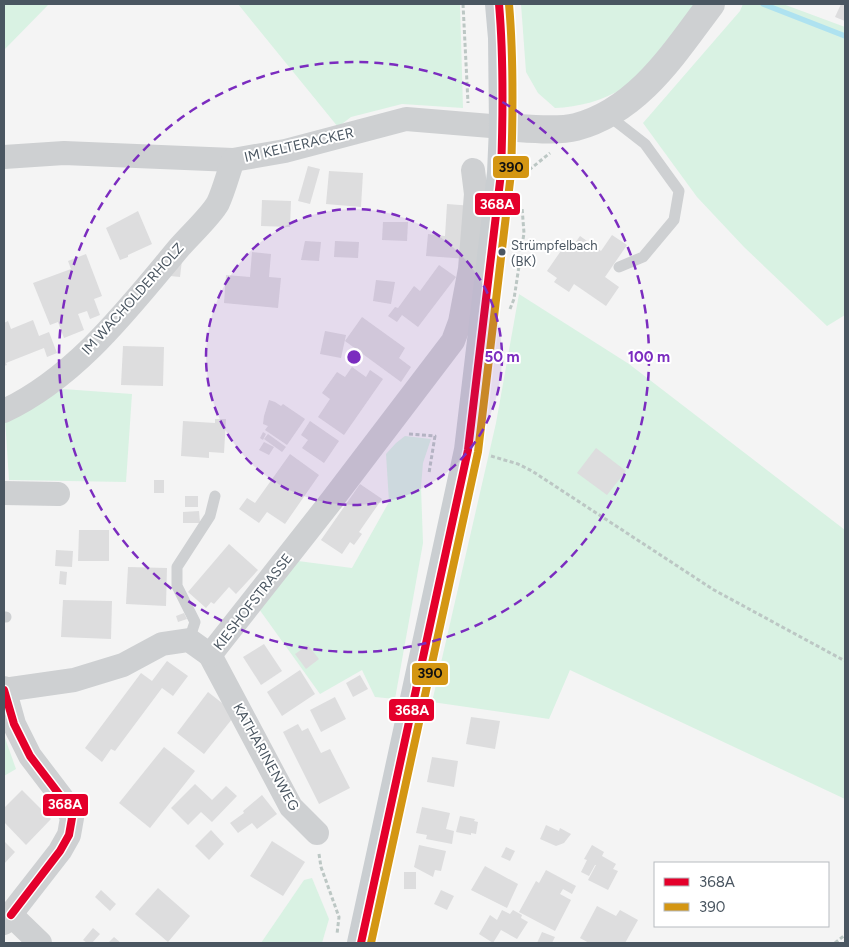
<svg xmlns="http://www.w3.org/2000/svg" width="849" height="947" viewBox="0 0 849 947" font-family="Figtree,sans-serif">
<rect width="100%" height="100%" fill="#f4f4f4"/>
<g fill="#d9f2e3">
<path d="M4,4H49L4,50Z"/>
<path d="M238,4H460L463,108L402,104L351,117L338,127Z"/>
<path d="M521,4H697C677,29 649,68 624,87C604,101 578,107 555,108L538,93L526,72Z"/>
<path d="M743,4H783L845,27V315L827,326L744,247L697,197L643,123L740,11Z"/>
<path d="M519,294L629,364L845,530V799L570,670L549,719L432,702L496,423Z"/>
<path d="M63,389L132,394L126,482L9,480L5,419Z"/>
<path d="M405,436L431,439L423,463L421,487L423,543L395,699L375,697L362,670L320,694L259,609L298,561L352,568L389,502L386,454L396,443Z"/>
<path d="M4,735L16,769L4,776Z"/>
<path d="M312,878L329,919L322,943H261L304,880Z"/>
</g>
<g fill="none" stroke-linecap="round" stroke-linejoin="round">
<path stroke="#aee2f0" stroke-width="5.5" d="M763,4L845,36"/>
</g>
<g fill="#ddddde">
<path d="M841,4H845V21L835,17Z"/>
<path d="M308,166L320,169L310,204L298,201Z"/>
<path d="M329,171L363,173L361,207L326,204Z"/>
<path d="M262,200L291,201L290,227L261,226Z"/>
<path d="M447,204L473,206L468,259L426,256L428,234L445,236Z"/>
<path d="M138,211L152,244L128,255V257L120,260L106,228Z"/>
<path d="M383,222H408L407,241L382,240Z"/>
<path d="M612,235L627,245L605,277L619,287L606,306L574,284L569,292L554,282L557,278L547,271L567,242L573,246L580,236L601,251Z"/>
<path d="M305,241L321,242L319,261L301,260Z"/>
<path d="M335,241L359,242L358,258L334,257Z"/>
<path d="M252,252L271,254L269,277L281,278L278,308L224,303L226,275L250,277Z"/>
<path d="M86,254L102,296L94,299L100,315L90,319L87,311L78,314L84,330L64,338L58,322L50,325L33,283L71,269L68,261Z"/>
<path d="M182,260L180,277L170,276Z"/>
<path d="M439,265L456,277L418,327L402,315L397,322L388,316L395,307L398,308L414,286L420,291Z"/>
<path d="M376,280L395,282L391,304L373,301Z"/>
<path d="M362,317L405,348L399,358L411,367L401,382L345,341Z"/>
<path d="M33,320L39,336L49,332L57,353L47,357L44,348L6,363L7,365L4,366V323L8,321L11,329Z"/>
<path d="M325,331L346,335L341,358L320,354Z"/>
<path d="M123,346L164,347L163,386L121,385Z"/>
<path d="M352,367L366,377L370,370L383,379L344,435L318,417L330,399L322,393L337,372L345,377Z"/>
<path d="M269,400L275,402L281,406L283,404L305,419L287,445L265,430L268,426L263,424L264,416Z"/>
<path d="M215,419H226L224,453L209,452V458L181,456L183,421L215,423Z"/>
<path d="M310,421L339,441L324,463L302,448L308,440L301,435Z"/>
<path d="M263,432L266,434L263,440L260,438Z"/>
<path d="M268,434L286,447L282,452L264,439Z"/>
<path d="M264,442L274,447L269,455L259,450Z"/>
<path d="M596,448L626,471L607,495L577,473Z"/>
<path d="M290,454L319,475L285,524L267,512L259,523L239,509L247,498L255,503Z"/>
<rect x="154" y="480" width="10" height="13"/>
<path d="M360,484L382,499L359,532L362,534L354,545L350,542L342,554L321,540Z"/>
<rect x="185" y="496" width="13" height="11"/>
<path d="M199,511L200,523H183V512Z"/>
<path d="M79,530H109V561H78Z"/>
<path d="M229,544L258,570L236,594L229,587L214,604L211,602L206,608L188,592Z"/>
<path d="M56,550L73,551L72,567L55,566Z"/>
<path d="M128,567L167,568L166,606L126,604Z"/>
<path d="M60,571L67,572L66,585L59,584Z"/>
<path d="M63,600L112,601L111,639L61,637Z"/>
<path d="M184,613L187,619L178,622L176,616Z"/>
<path d="M264,644L282,671L261,685L243,657Z"/>
<path d="M308,645L319,659L306,669L295,654Z"/>
<path d="M167,661L188,676L173,696L162,688L115,751L111,749L102,762L85,748L141,673L152,681Z"/>
<path d="M300,670L315,694L282,716L267,692Z"/>
<path d="M360,675L368,689L353,697L346,683Z"/>
<path d="M208,692L236,714L204,754L177,733Z"/>
<path d="M335,697L346,719L321,732L310,710Z"/>
<path d="M471,717L500,721L495,749L466,744Z"/>
<path d="M298,724L302,731L308,728L321,753L330,749L350,788L319,804L283,732Z"/>
<path d="M164,747L195,771L150,828L119,803Z"/>
<path d="M432,757L458,761L454,787L427,782Z"/>
<path d="M195,784L212,800L226,786L237,796L212,822L201,812L188,825L171,808Z"/>
<path d="M22,790L51,819L26,845L4,822V808Z"/>
<path d="M262,795L277,814L257,829L252,823L238,833L230,823L244,813L243,811Z"/>
<path d="M422,807L450,813L446,829L454,831L452,844L426,839L427,835L416,833Z"/>
<path d="M460,816L475,819L474,821L478,822L476,834L471,833V835L456,832Z"/>
<path d="M546,825L559,831L560,828L571,834L564,843L556,846L540,839Z"/>
<path d="M211,830L224,844L209,860L195,846Z"/>
<path d="M4,841L15,852L4,864Z"/>
<path d="M272,841L305,862L283,896L250,876Z"/>
<path d="M419,845L446,851L441,871L435,870L433,877L414,867Z"/>
<path d="M592,845L604,852L602,856L616,864L613,869L618,871L608,890L588,880L596,865H595L589,876L581,872L587,860L584,859Z"/>
<path d="M506,847L515,851L510,861L501,857Z"/>
<path d="M485,866L518,884L507,908L471,890Z"/>
<path d="M546,870L576,886L572,894L563,889L560,894L571,900L555,931L519,912L536,881L539,883Z"/>
<rect x="404" y="872" width="12" height="17"/>
<path d="M158,888L190,916L168,942L135,914Z"/>
<path d="M101,890L116,904L110,911L95,897Z"/>
<path d="M441,890L454,896L447,910L434,904Z"/>
<path d="M597,906L616,916L620,910L638,920L625,943H589L580,938Z"/>
<path d="M502,910L510,914L513,910L522,915L521,918L528,922L517,939L501,930L493,943L479,934L490,915L497,920Z"/>
<path d="M93,928L100,934L92,943H87L83,940Z"/>
<path d="M542,932L555,937L552,943H537Z"/>
<path d="M114,937L121,943H108Z"/>
</g>
<g fill="none" stroke-linecap="round" stroke-linejoin="round">
<g stroke="#bcc7c4" stroke-width="3" stroke-dasharray="4 2.5" stroke-linecap="butt">
<path d="M463,4L468,103"/>
<path d="M524,174L550,153"/>
<path d="M510,309L514,299L524,233L522,207"/>
<path d="M409,434L435,436L429,473"/>
<path d="M491,456L518,464L532,471L714,590L845,661"/>
<path d="M319,854L321,867L339,917L337,934"/>
<path d="M835,943L845,935"/>
</g>
<g stroke="#ced0d2" stroke-width="11">
<path d="M611,113L618,123L645,144L679,191L674,220L643,257L619,267"/>
<path d="M4,617H6"/>
<path d="M189,640L195,622L177,586V567L210,516L215,496"/>
</g>
<g stroke="#ced0d2" stroke-width="24">
<path d="M4,157L64,153L233,160L285,151L406,119L503,127"/>
<path d="M4,411C76,377 128,309 178,249C188,237 211,216 218,203C224,190 228,174 233,160"/>
<path d="M4,493L58,494"/>
<path d="M210,655L291,807L317,833"/>
<path d="M4,688L14,724L30,756L62,798L72,818L69,835L60,851L4,923"/>
<path d="M4,690L74,680L123,665L162,644L189,640L210,655L332,500L453,341L460,322L470,269L476,194L473,170"/>
<path d="M11,915L40,943"/>
</g>
<path stroke="#ced0d2" stroke-width="28" d="M503,127C524,128 556,132 576,127C639,110 674,53 711,4"/>
<path stroke="#caced1" stroke-width="28" d="M361,943L468,450L501,173L503,127L502,38L499,4"/>
<g stroke="#fff" stroke-width="11">
<g id="bus-1">
<path d="M4,690L14,724L30,756L62,798L72,818L69,835L60,851L11,915"/>
<path d="M361,943L468,450L501,173C503,117 504,60 499,4"/>
</g>
</g>
<g stroke="#fff" stroke-width="11">
<path id="bus-2" d="M371,943L478,452L511,173C513,117 514,60 509,4"/>
</g>
<use href="#bus-1" stroke="#e4002b" stroke-width="8"/>
<use href="#bus-2" stroke="#d49613" stroke-width="8"/>
</g>
<circle cx="354" cy="357" r="148" fill="#7b2cbf" fill-opacity=".12"/>
<g fill="none" stroke="#7b2cbf" stroke-width="2.5" stroke-dasharray="9 6">
<circle cx="354" cy="357" r="148"/>
<circle cx="354" cy="357" r="295"/>
</g>
<circle fill="#4a5661" stroke="#fff" stroke-width="2" cx="502" cy="252" r="4.5"/>
<g text-anchor="middle" dominant-baseline="central" stroke-width="4" stroke-linejoin="round" paint-order="stroke">
<g font-size="13" fill="#4a5661" stroke="#fff" text-anchor="start">
<text x="511" y="245">Strümpfelbach<tspan x="511" dy="16">(BK)</tspan></text>
</g>
<g font-size="14" fill="#4a5661" stroke="#fff">
<text transform="translate(299 145) rotate(-13)">IM KELTERACKER</text>
<text transform="translate(133 299) rotate(-48)">IM WACHOLDERHOLZ</text>
<text transform="translate(253 602) rotate(-52)">KIESHOFSTRASSE</text>
<text transform="translate(266 757) rotate(61)">KATHARINENWEG</text>
</g>
</g>
<circle cx="354" cy="357" r="8" fill="#7b2cbf" stroke="#fff" stroke-width="2.5"/>
<g font-size="15" text-anchor="middle" font-weight="bold" fill="#7b2cbf" stroke="#fff" stroke-width="4" stroke-linejoin="round" paint-order="stroke">
<text x="502" y="362">50 m</text>
<text x="649" y="362">100 m</text>
</g>
<g stroke="#fff" stroke-width="2">
<rect x="492" y="155" width="38" height="24" rx="5" fill="#d49613"/>
<rect x="474" y="192" width="47" height="24" rx="5" fill="#e4002b"/>
<rect x="411" y="662" width="38" height="24" rx="5" fill="#d49613"/>
<rect x="388" y="698" width="47" height="24" rx="5" fill="#e4002b"/>
<rect x="42" y="793" width="47" height="24" rx="5" fill="#e4002b"/>
</g>
<g font-size="14" text-anchor="middle" font-weight="bold" fill="#fff">
<text x="497" y="209">368A</text>
<text x="412" y="715">368A</text>
<text x="65" y="809">368A</text>
</g>
<g font-size="14" text-anchor="middle" font-weight="bold" fill="#111">
<text x="511" y="172">390</text>
<text x="430" y="678">390</text>
</g>
<rect width="849" height="947" fill="none" stroke="#4a5661" stroke-width="10"/>
<rect x="654" y="862" width="175" height="65" fill="#ffffff" stroke="#b7bbc0"/>
<rect x="664" y="878" width="25" height="8" fill="#e4002b" stroke="#b7bbc0"/>
<text x="699" y="887" font-size="15" fill="#4a5661">368A</text>
<rect x="664" y="903" width="25" height="8" fill="#d49613" stroke="#b7bbc0"/>
<text x="699" y="912" font-size="15" fill="#4a5661">390</text>
</svg>
